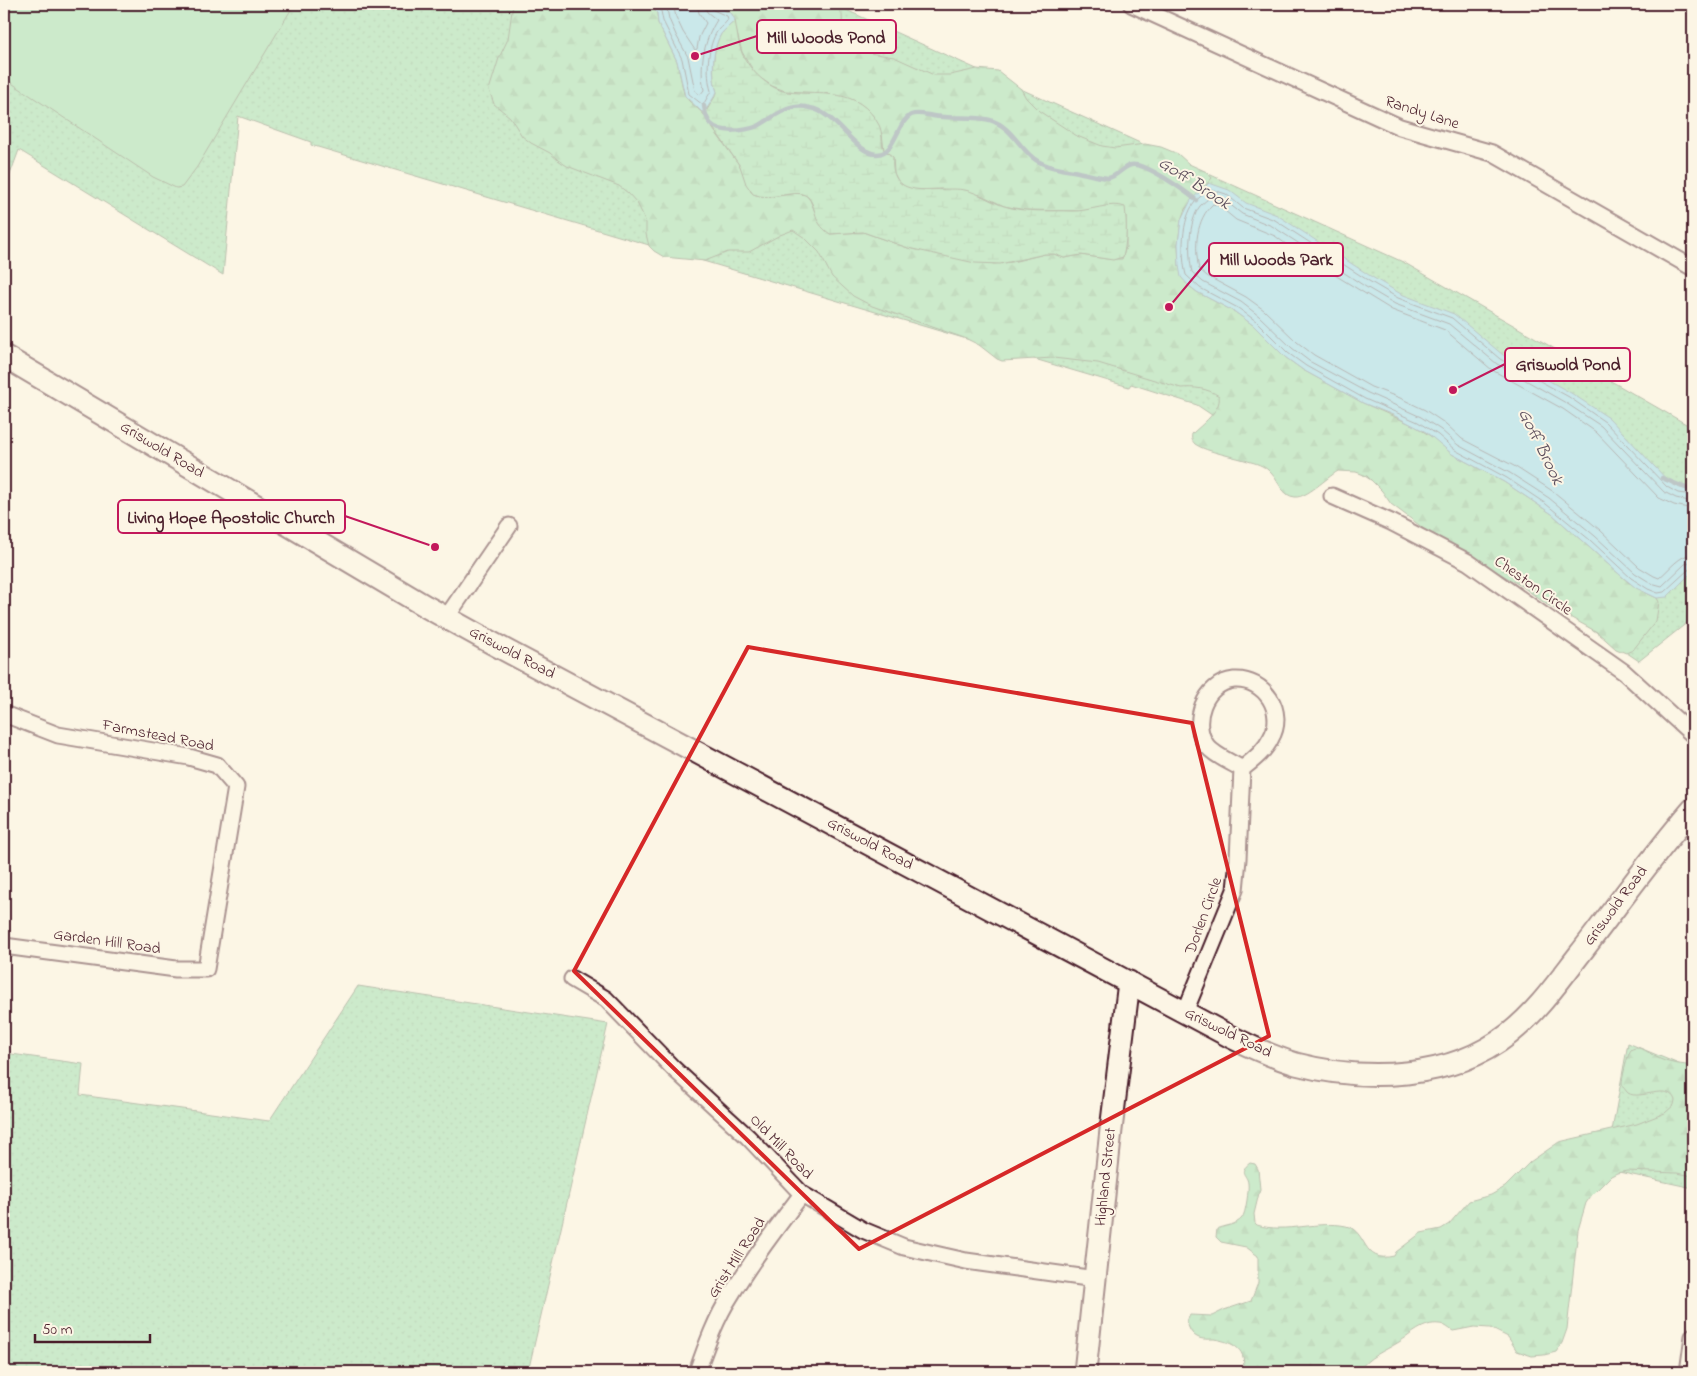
<svg xmlns="http://www.w3.org/2000/svg" width="1697" height="1376" viewBox="0 0 1697 1376" font-family="'Indie Flower',sans-serif">
<defs>
<pattern id="grass-dots" width="8" height="8" patternUnits="userSpaceOnUse" patternTransform="scale(1.25)"><rect width="8" height="8" fill="#93dbaa"/><path d="M2 2h.1M6 6h.1" fill="none" stroke="#80bc92" stroke-width="1.8" stroke-linecap="round"/></pattern>
<pattern id="forest-firs" width="22" height="20" patternUnits="userSpaceOnUse" patternTransform="scale(1.25)"><rect width="22" height="20" fill="#93dbaa"/><path d="M5 1l3.5 6h-7zM16 11l3.5 6h-7z" fill="#80bc92"/></pattern>
<pattern id="wetland-marsh" width="20" height="14" patternUnits="userSpaceOnUse" patternTransform="scale(1.25)"><rect width="20" height="14" fill="#93dbaa"/><path d="M1 5h8M5 5V1M11 12h8M15 12V8" fill="none" stroke="#80bc92"/></pattern>
</defs>
<rect width="100%" height="100%" fill="#fcf5e5"/>
<filter id="ink" filterUnits="userSpaceOnUse"><feTurbulence type="fractalNoise" baseFrequency=".02" numOctaves="2"/><feDisplacementMap in="SourceGraphic" scale="10" xChannelSelector="R" yChannelSelector="G"/><feConvolveMatrix kernelMatrix="1 2 1 2 8 2 1 2 1" color-interpolation-filters="sRGB"/></filter>
<g filter="url(#ink)">
<g fill="url(#grass-dots)" stroke="#6e7d6a">
<path d="M4,4H833L1403,262L1693,428V618L1639,661L1353,468L1346,465L1307,479L1197,405L1131,384L1129,387L311,145V142L238,116L223,275L19,150L4,191Z"/>
<path d="M358,986L608,1024L528,1372H4V1053L83,1064L80,1095L269,1121Z"/>
<path d="M1628,1043L1693,1070V1188L1605,1169Z"/>
</g>
<g fill="url(#forest-firs)" stroke="#6e7d6a">
<path d="M513,4H643L653,9L657,13L658,23L677,61L684,94L689,101L706,116L713,129L740,166L751,192L756,195L772,197L797,193L806,195L810,200L820,224L830,234L863,232L908,248L994,264L1012,262L1045,254H1054L1064,258L1081,255L1107,259H1122L1126,247V216L1114,206L1081,211L1025,210L1004,206L983,196L966,191L941,189L913,190L904,186L898,181L894,173L893,157L884,150L882,134L869,111L863,106L853,100L824,93L785,91L772,86L756,75L742,52L732,14L711,4H835L842,14L843,34L848,44L858,51L894,57L934,75H950L977,69L998,71L1021,89L1026,98L1039,111L1077,136L1102,146L1115,148L1145,144L1161,147L1178,154L1189,164L1207,172L1212,178L1185,209L1181,220L1178,244L1179,266L1188,285L1197,292L1235,312L1253,325L1285,357L1303,370L1363,403L1415,426L1435,439L1452,454L1504,482L1552,514L1628,582L1646,593L1657,598L1659,602L1656,621L1633,650L1626,653L1616,649L1597,632L1546,604L1523,587L1484,564L1429,534L1419,525L1391,504L1382,491L1367,476L1356,472L1338,471C1326,478 1307,498 1295,497C1282,496 1279,481 1271,473C1266,467 1259,464 1251,462C1237,457 1206,452 1195,444C1192,441 1191,438 1192,434C1201,425 1222,410 1219,396C1207,388 1194,387 1181,388L1098,363L1053,358L1002,361L997,359L979,345L967,339L872,306L853,296L832,277L819,252L805,238L793,230L780,235L749,252H728L705,261L664,257L654,251L649,246L646,234V223L642,213L637,203L628,193L619,186L567,166L558,160L550,153L531,143L522,136L510,117L494,104L489,90L499,58L508,39Z"/>
<path d="M1639,1048C1647,1050 1653,1056 1660,1059C1671,1064 1682,1064 1693,1066V1176L1677,1173L1627,1171L1617,1173L1611,1176L1591,1196L1586,1203L1578,1230L1567,1329L1562,1343L1556,1352L1544,1355L1532,1356L1517,1351L1508,1337L1490,1328L1474,1327L1453,1331C1448,1328 1444,1324 1439,1324C1423,1322 1411,1335 1399,1342C1385,1351 1367,1357 1358,1372H1242C1249,1350 1233,1342 1214,1339C1209,1339 1202,1340 1197,1337C1191,1334 1188,1327 1187,1321L1190,1315L1212,1316L1224,1310L1251,1301L1258,1283V1256L1246,1247L1221,1242L1216,1237L1217,1229C1226,1225 1235,1226 1242,1218C1246,1213 1249,1189 1248,1183C1247,1174 1237,1173 1250,1163L1255,1164L1258,1169L1260,1189L1254,1214L1255,1223L1257,1225C1285,1234 1319,1220 1346,1226C1368,1231 1361,1264 1394,1256L1396,1252L1421,1233L1441,1229L1449,1224L1469,1201L1491,1195L1505,1187L1530,1162L1559,1142L1637,1124L1665,1113L1674,1105L1675,1100C1668,1082 1640,1101 1628,1093C1626,1091 1622,1086 1622,1083C1622,1078 1628,1053 1631,1050C1633,1048 1636,1048 1639,1048Z"/>
</g>
<path fill="url(#wetland-marsh)" stroke="#6e7d6a" d="M735,20C737,31 738,43 742,53C749,70 769,89 787,92C822,96 858,86 879,125C883,133 881,142 884,150L893,157C889,204 937,185 965,190C979,193 991,202 1004,206C1026,213 1050,210 1072,211C1088,212 1111,201 1125,207C1127,223 1127,242 1123,257L1113,260L1081,255L1064,258L1054,254H1045L1000,264L975,263L908,248L863,232L830,234C826,231 822,228 819,223C814,215 814,199 805,195C794,189 771,202 753,194L746,184L740,166L702,112L707,110L717,93C716,89 715,86 714,81C713,67 713,47 721,34C725,29 731,25 735,20Z"/>
<path fill="#93dbaa" stroke="#6e7d6a" d="M4,4H280L292,8L197,167L182,187L176,188L153,177L4,78Z"/>
<g fill="#8ed7ef" stroke="#738da1">
<path d="M643,4H711L732,14L735,20C731,25 725,29 721,34C712,49 711,76 717,92L706,110L702,112L685,96L677,61L658,23L657,13L653,9Z"/>
<path d="M1209,183L1229,190L1246,203L1277,215L1372,277L1401,294L1454,314L1503,355L1571,393L1609,418L1670,483L1680,488L1693,491V571L1667,597L1657,598L1636,588L1619,574L1552,514L1504,482L1452,454L1426,432L1393,415L1363,403L1303,370L1285,357L1253,325L1235,312L1197,292L1188,285L1181,277L1179,266L1178,244L1181,220L1191,200Z"/>
</g>
<g fill="none" stroke-linecap="round" stroke-linejoin="round">
<g stroke="#656979" stroke-width="1">
<path d="M654,4L661,11L663,21L682,59L689,94L703,105L711,91C706,74 707,46 718,30C721,26 726,24 728,19L727,16L713,10L711,4"/>
<path d="M664,4L667,9L669,19L676,35L688,57L695,91L700,95L704,90C699,66 704,40 717,20L707,12L704,4"/>
<path d="M673,4L676,17L683,32L695,50L697,49L699,37L706,23L699,13L697,4"/>
<path d="M1693,495L1678,493L1667,487L1605,422L1569,397L1500,359L1452,318L1398,298L1369,281L1275,220L1243,208L1226,194L1210,189C1205,193 1199,197 1195,202C1181,219 1181,255 1186,275L1200,288L1238,308L1256,321L1288,353L1306,366L1365,399L1418,422L1438,435L1455,450L1507,478L1546,504L1590,540L1631,578L1648,589L1658,593L1664,592L1688,570L1693,568"/>
<path d="M1693,502L1676,498L1664,492L1601,426L1566,403L1497,364L1449,324L1395,304L1366,287L1272,226L1242,214L1223,199L1212,196C1208,199 1203,203 1200,206C1188,222 1188,254 1192,272L1203,282L1241,302L1259,316L1292,348L1309,361L1368,393L1421,417L1441,430L1458,445L1510,473L1549,498L1595,536L1635,573L1651,583L1662,586L1685,564L1693,562"/>
<path d="M1693,509L1674,505L1659,498L1596,432L1563,409L1492,370L1445,330L1392,310L1294,250L1275,236L1236,220L1219,206L1213,204C1196,219 1194,247 1199,269L1207,276L1246,297L1264,310L1297,342L1314,355L1371,387L1400,398L1425,410L1446,424L1462,439L1514,466L1554,492L1600,530L1639,567L1654,576L1659,578C1670,569 1679,555 1693,554"/>
</g>
<g stroke="#738da1" stroke-width="4.5">
<path d="M704,106C705,112 706,119 711,124C721,134 745,131 758,126C769,120 779,111 791,108C797,106 804,106 810,108C836,112 855,154 877,154C895,154 897,122 911,115C918,112 926,115 933,116C950,119 976,116 990,120C1010,126 1017,144 1032,157C1045,168 1062,169 1078,172C1088,174 1098,177 1108,178C1117,177 1122,167 1131,165C1145,162 1185,191 1196,200"/>
<path d="M1662,478L1693,491"/>
</g>
<g stroke="#4a1f2b" stroke-width="19">
<g id="street">
<path d="M1131,4L1400,127L1492,153L1693,268"/>
<path d="M1332,496L1391,522L1468,562L1624,672L1693,735"/>
<path d="M446,618L509,526"/>
<path d="M4,714L58,735L189,757L217,765L236,787L206,969H176L4,946"/>
<path d="M572,979L606,999L673,1068L748,1137L802,1194L863,1230L904,1247L966,1261L1095,1279"/>
<path d="M1185,1012L1235,890L1238,859L1242,769C1231,762 1215,756 1207,746C1190,723 1204,683 1234,680C1265,678 1286,712 1271,738C1265,751 1253,760 1242,769"/>
<path d="M697,1372C706,1346 716,1318 731,1295C752,1260 777,1227 802,1194"/>
<path d="M1688,1372L1693,1336"/>
</g>
</g>
<g stroke="#4a1f2b" stroke-width="25">
<g id="secondary">
<path d="M4,356L425,606L492,643L1229,1036C1251,1047 1273,1057 1296,1064C1365,1082 1451,1080 1509,1034C1537,1012 1558,982 1579,955C1617,906 1653,855 1693,809"/>
<path d="M1085,1372L1111,1130L1129,982"/>
</g>
</g>
<use href="#street" stroke="#fcf5e5" stroke-width="15"/>
<use href="#secondary" stroke="#fcf5e5" stroke-width="21"/>
</g>
</g>
<path d="M0 0H1697V1376H0ZM748,647L1192,723L1269,1036L859,1249L574,971Z" fill="#fcf5e5" fill-opacity=".55" fill-rule="evenodd"/>
<path fill="none" stroke="#d62828" stroke-width="4" stroke-linejoin="round" d="M748,647L1192,723L1269,1036L859,1249L574,971Z"/>
<g text-anchor="middle" dominant-baseline="central" stroke-width="4" stroke-linejoin="round" paint-order="stroke">
<g font-size="16" fill="#4a1f2b" stroke="#fcf5e5">
<text transform="translate(1422 113) rotate(18)">Randy Lane</text>
<text transform="translate(162 450) rotate(31)">Griswold Road</text>
<text transform="translate(1533 586) rotate(35)">Cheston Circle</text>
<text transform="translate(512 653) rotate(28)">Griswold Road</text>
<text transform="translate(158 736) rotate(11)">Farmstead Road</text>
<text transform="translate(870 844) rotate(28)">Griswold Road</text>
<text transform="translate(1616 906) rotate(-53)">Griswold Road</text>
<text transform="translate(1204 916) rotate(-70)">Dorlen Circle</text>
<text transform="translate(107 942) rotate(8)">Garden Hill Road</text>
<text transform="translate(1228 1033) rotate(26)">Griswold Road</text>
<text transform="translate(781 1147) rotate(46)">Old Mill Road</text>
<text transform="translate(1106 1177) rotate(-84)">Highland Street</text>
<text transform="translate(737 1258) rotate(-57)">Grist Mill Road</text>
</g>
<g font-size="18" font-style="italic" fill="#5b4d5c" stroke="#fcf5e5">
<text transform="translate(1194 184) rotate(33)">Goff Brook</text>
<text transform="translate(1540 447) rotate(64)">Goff Brook</text>
</g>
</g>
<path fill="none" stroke="#c2185b" stroke-width="2" d="M695 56L757 36M1169 307L1209 259M1453 390L1505 364M435 547L345 516"/>
<g fill="#c2185b" stroke="#fcf5e5" stroke-width="2">
<circle cx="695" cy="56" r="5"/>
<circle cx="1169" cy="307" r="5"/>
<circle cx="1453" cy="390" r="5"/>
<circle cx="435" cy="547" r="5"/>
</g>
<g fill="#fcf5e5" stroke="#c2185b" stroke-width="2">
<rect x="757" y="20" width="139" height="33" rx="5"/>
<rect x="1209" y="243" width="134" height="33" rx="5"/>
<rect x="1505" y="348" width="125" height="33" rx="5"/>
<rect x="118" y="500" width="227" height="33" rx="5"/>
</g>
<g font-size="18" text-anchor="middle" font-weight="bold" fill="#4a1f2b">
<text x="826" y="43">Mill Woods Pond</text>
<text x="1276" y="265">Mill Woods Park</text>
<text x="1568" y="370">Griswold Pond</text>
<text x="231" y="523">Living Hope Apostolic Church</text>
</g>
<rect width="1697" height="1376" fill="none" stroke="#fcf5e5" stroke-width="20"/>
<rect x="10" y="10" width="1677" height="1356" fill="none" stroke="#4a1f2b" stroke-width="2" filter="url(#ink)"/>
<path d="M35 1334v8h115v-8" fill="none" stroke="#4a1f2b" stroke-width="2.5"/>
<text x="42" y="1334" font-size="15" fill="#4a1f2b" stroke="#fcf5e5" stroke-width="4" paint-order="stroke">50 m</text>
</svg>
